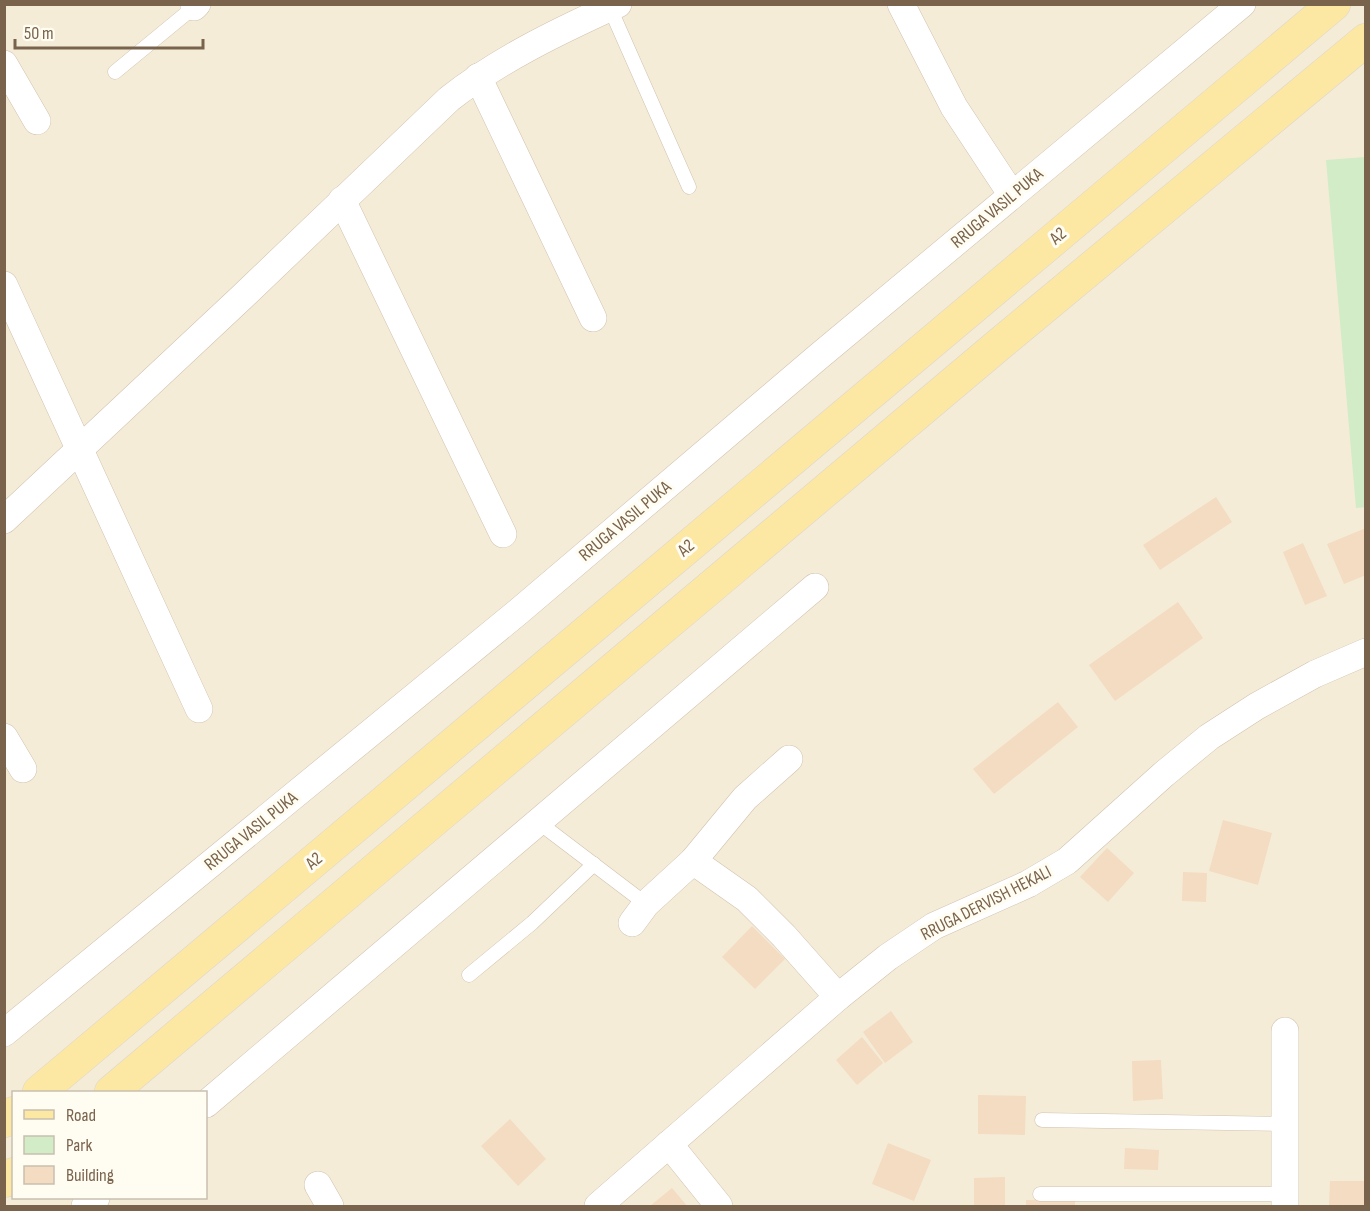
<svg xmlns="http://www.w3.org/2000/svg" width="1370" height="1211" viewBox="0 0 1370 1211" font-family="'Sofia Sans Condensed',sans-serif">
<rect width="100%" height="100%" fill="#fdf8ea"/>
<path fill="#f5ecd8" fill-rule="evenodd" d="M5,5H1365V1206H5ZM14,1092H206V1198H14Z"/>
<path fill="#d1ecc7" d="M1365,157L1366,507L1356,508L1326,160Z"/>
<g fill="#f3dcc1">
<path d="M1216,497L1232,522L1160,570L1143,545Z"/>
<path d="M1366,528V575L1344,584L1327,544Z"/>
<path d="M1303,543L1327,596L1305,605L1283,552Z"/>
<path d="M1178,602L1203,638L1115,701L1089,665Z"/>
<path d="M1058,702L1078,727L994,794L973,769Z"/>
<path d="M1223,820L1272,833L1258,885L1209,871Z"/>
<path d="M1107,848L1134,873L1108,902L1080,877Z"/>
<path d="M1183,872L1207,873L1206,902L1182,901Z"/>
<path d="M752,926L785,959L755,989L722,957Z"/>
<path d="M891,1011L913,1042L885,1063L863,1032Z"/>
<path d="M862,1037L883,1063L857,1085L836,1060Z"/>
<path d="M1161,1060L1163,1099L1133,1101L1132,1061Z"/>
<path d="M978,1095L1026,1096L1025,1135L978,1134Z"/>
<path d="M510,1119L546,1159L518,1186L481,1146Z"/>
<path d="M888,1143L931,1160L914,1201L872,1184Z"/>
<path d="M1125,1148L1159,1150L1158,1170L1124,1169Z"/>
<path d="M1005,1177V1206H974V1178Z"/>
<path d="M1330,1181H1366V1206H1329Z"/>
<path d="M672,1188L687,1206H650Z"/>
<path d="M1026,1200L1075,1201V1206H1026Z"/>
</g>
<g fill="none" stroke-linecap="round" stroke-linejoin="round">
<g stroke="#d0c2af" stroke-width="15">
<g id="lane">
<path d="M610,8L689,187"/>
<path d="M115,72L194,7"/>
<path d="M538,822L646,904"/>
<path d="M469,975L532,923L594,864"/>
<path d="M1042,1120L1285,1124"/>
<path d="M1040,1194H1285"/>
</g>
</g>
<g stroke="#d0c2af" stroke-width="28">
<g id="street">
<path d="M901,4L954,107L1012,195"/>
<path d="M194,7L197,4"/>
<path d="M4,64L37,121"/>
<path d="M478,77L593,318"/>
<path d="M342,200L503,534"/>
<path d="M4,285L199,709"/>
<path d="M4,520L241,298L449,99C500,59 559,31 618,4"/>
<path d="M4,737L23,769"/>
<path d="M693,861L747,899L784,936L838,997"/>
<path d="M632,923L646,904L693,861L745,798L789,759"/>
<path d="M4,1033L518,612L818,357L1242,4"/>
<path d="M206,1104L815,587"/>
<path d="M669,1144L719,1206"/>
<path d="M318,1185L330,1206"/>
<path d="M85,1206L96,1198"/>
<path d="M598,1206L838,997L888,957L934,926L1028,884L1067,861L1164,774L1209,737L1257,706L1315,674L1366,652"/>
<path d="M1285,1206V1031"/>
</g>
</g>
<g stroke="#dcd6d0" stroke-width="34">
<g id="primary">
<path d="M39,1092L1334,4"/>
<path d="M111,1092L1002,342L1366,40"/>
<path d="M4,1121L14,1113"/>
<path d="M4,1181L14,1174"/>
</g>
</g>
<use href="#lane" stroke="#fff" stroke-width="14"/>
<use href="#street" stroke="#fff" stroke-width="27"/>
<use href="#primary" stroke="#fce7a3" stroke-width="33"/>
</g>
<g text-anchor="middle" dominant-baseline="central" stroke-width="6" stroke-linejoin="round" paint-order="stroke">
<g font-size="18" fill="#79634c" stroke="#fffcf1">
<text transform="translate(997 208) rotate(-40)">RRUGA VASIL PUKA</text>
<text transform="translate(1058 236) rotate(-40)">A2</text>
<text transform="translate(625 521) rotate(-40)">RRUGA VASIL PUKA</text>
<text transform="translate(686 548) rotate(-40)">A2</text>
<text transform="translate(251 831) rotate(-39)">RRUGA VASIL PUKA</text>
<text transform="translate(314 861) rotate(-40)">A2</text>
<text transform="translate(986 903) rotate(-27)">RRUGA DERVISH HEKALI</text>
</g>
</g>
<rect width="1370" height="1211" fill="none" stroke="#79634c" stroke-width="12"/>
<rect x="12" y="1091" width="195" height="108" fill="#fffcf1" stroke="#c9bfaf" stroke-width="1.5"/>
<rect x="24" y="1110" width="30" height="9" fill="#fce7a3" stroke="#c9bfaf" stroke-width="1.5"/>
<text x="66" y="1121" font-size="18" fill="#79634c">Road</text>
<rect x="24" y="1136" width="30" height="18" fill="#d1ecc7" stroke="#c9bfaf" stroke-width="1.5"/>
<text x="66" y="1151" font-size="18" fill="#79634c">Park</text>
<rect x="24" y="1166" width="30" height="18" fill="#f3dcc1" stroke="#c9bfaf" stroke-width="1.5"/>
<text x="66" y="1181" font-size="18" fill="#79634c">Building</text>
<path d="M15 39v9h188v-9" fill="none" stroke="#79634c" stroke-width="3"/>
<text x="24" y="39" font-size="18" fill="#79634c" stroke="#fffcf1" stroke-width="4.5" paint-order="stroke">50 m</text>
</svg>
